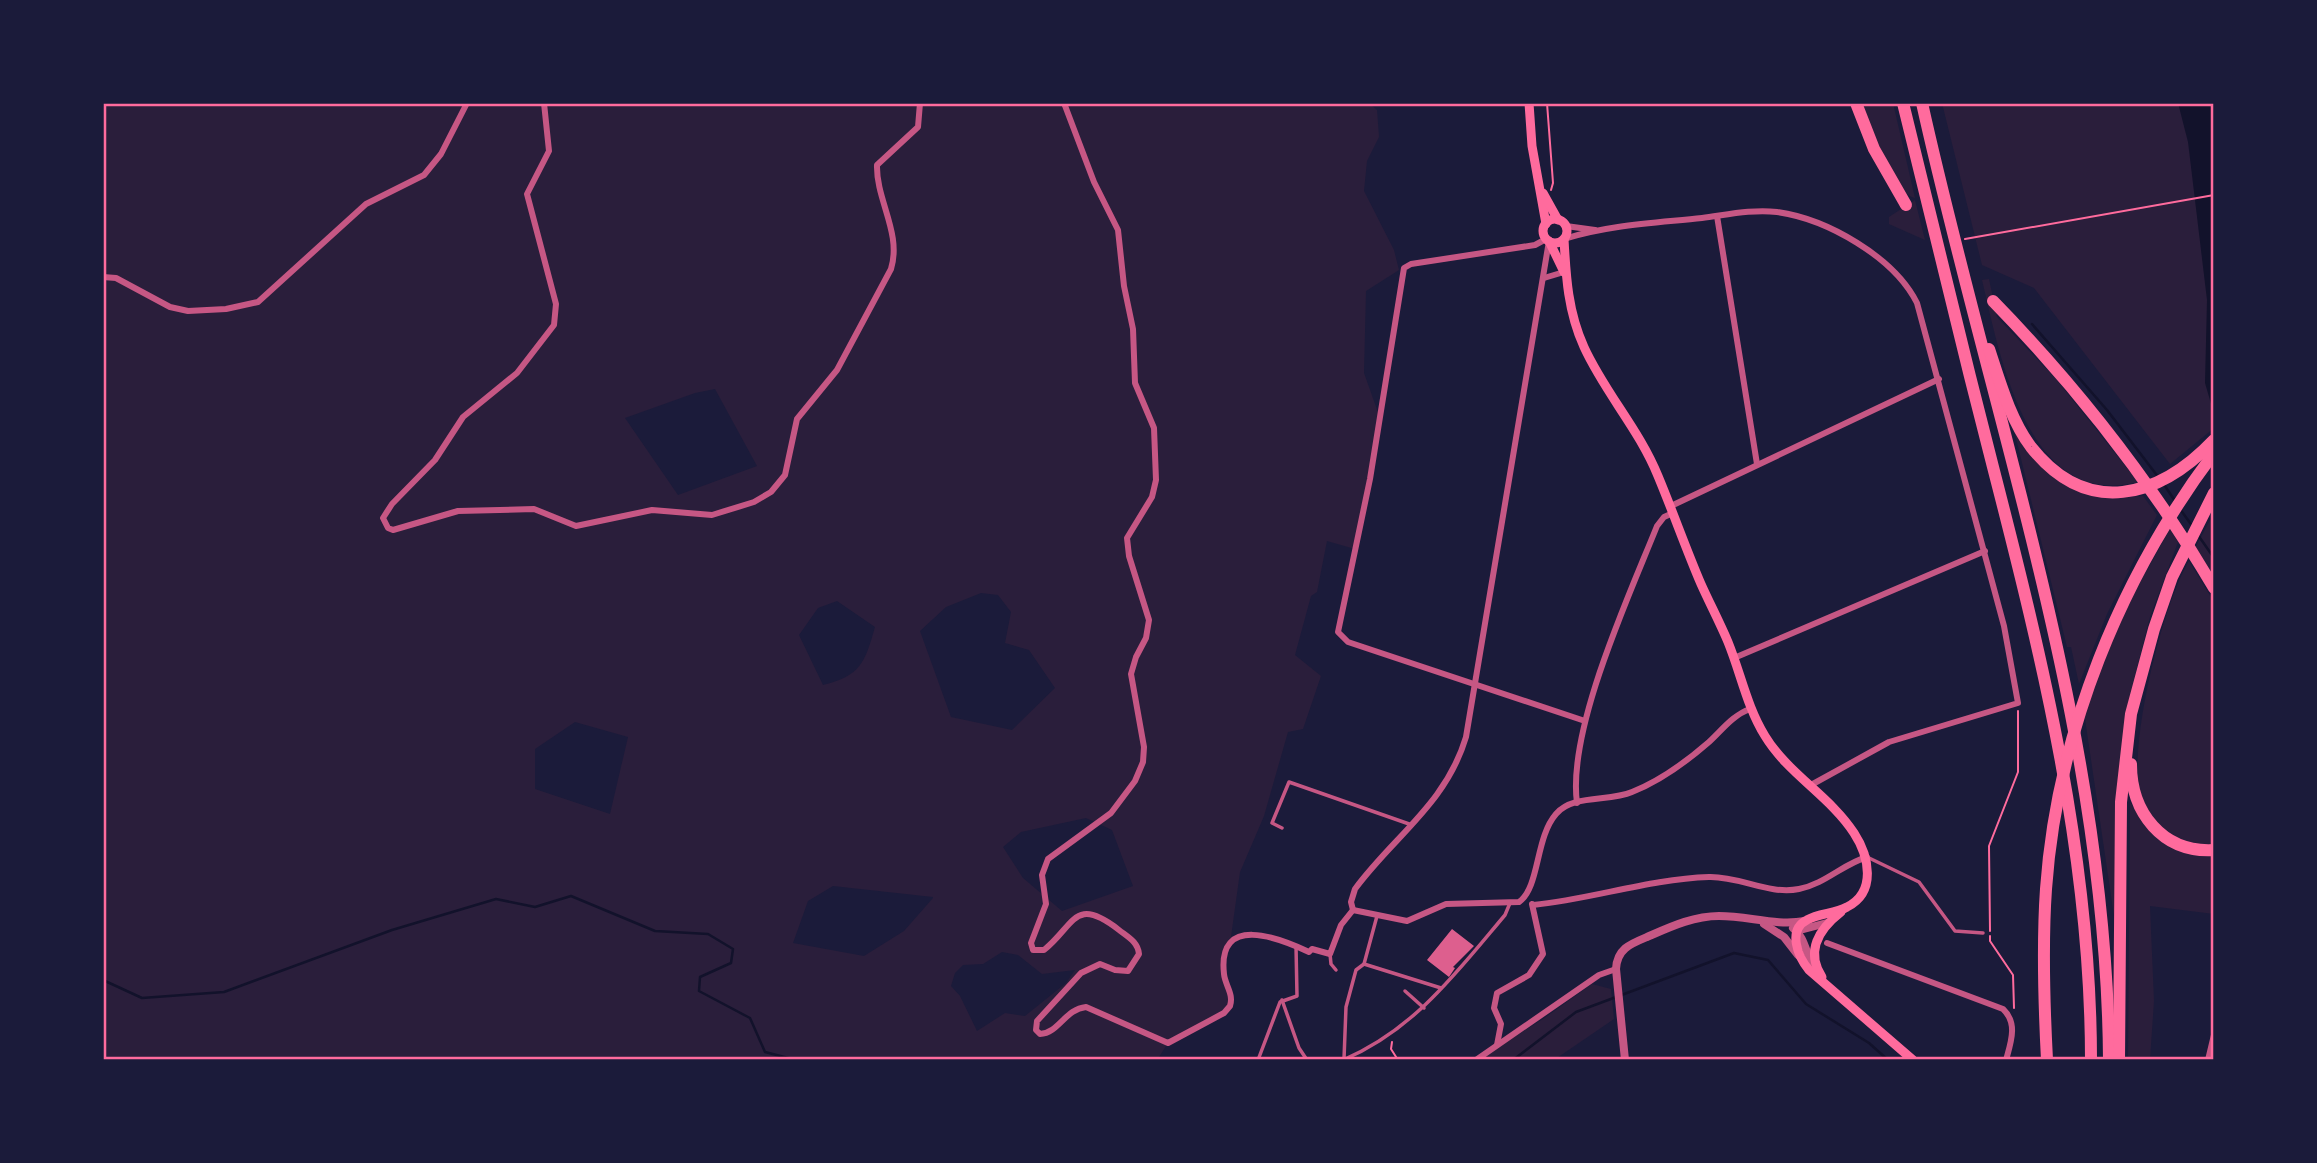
<svg xmlns="http://www.w3.org/2000/svg" width="2317" height="1163" viewBox="0 0 2317 1163" font-family="Rubik,sans-serif">
<rect width="100%" height="100%" fill="#1b1b3a"/>
<g fill="#2a1e3b" fill-rule="evenodd">
<path d="M103,103H1369L1377,110L1379,137L1367,161L1364,191L1394,250L1399,270L1366,291L1364,373L1380,418L1355,549L1327,541L1317,592L1311,596L1295,655L1321,676L1303,729L1288,732L1264,816L1240,872L1230,944L1224,963L1231,1006L1168,1043L1159,1057L1162,1060H103ZM715,389L757,466L678,495L625,418L695,393ZM981,593L998,595L1011,612L1005,643L1029,650L1055,688L1012,730L951,717L920,631L946,607ZM837,601L875,627C865,662 861,676 823,685L799,635L818,608ZM575,722L628,737L610,814L535,789V749ZM1086,818L1112,830L1133,886L1062,911L1023,878L1003,847L1021,832ZM833,886L933,897V898L904,931L864,956L793,943L808,901ZM1002,952L1018,955L1042,974L1075,970L1066,983L1025,1016L1005,1013L977,1031L960,996L951,986L955,973L963,965L983,964Z"/>
<path d="M1861,103H1893L1915,198C1891,192 1870,126 1861,103Z"/>
<path d="M1942,103H2214V428L2170,464L2034,288L1982,265Z"/>
<path d="M1915,200L1925,240L1889,224V217Z"/>
<path d="M1989,279L1997,317L2056,379L2138,482C2027,511 2000,355 1982,280Z"/>
<path d="M2013,426L2040,463L2117,498L2143,496L2157,515L2107,614L2079,684L2071,647H2067Z"/>
<path d="M2214,513V579L2195,548Z"/>
<path d="M2170,529L2178,542L2150,617L2130,695L2114,916L2084,712L2118,622Z"/>
<path d="M2189,561L2214,602V844C2178,847 2146,822 2139,787C2130,738 2163,603 2189,561Z"/>
<path d="M2130,802L2150,831L2214,855V914L2150,906L2154,1001L2150,1060H2128Z"/>
<path d="M1592,984L1611,989L1614,1019L1554,1060H1476L1543,1019Z"/>
</g>
<path fill="#12122b" d="M2178,103H2214V414L2205,383L2207,300L2188,142Z"/>
<g fill="none" stroke-linecap="round" stroke-linejoin="round">
<g stroke="#12122b" stroke-width="2.5">
<path d="M2032,324L2107,410L2159,478"/>
<path d="M2163,483L2175,501"/>
<path d="M2180,509L2193,527"/>
<path d="M2198,535L2214,558"/>
<path d="M103,980L142,998L224,992L392,930L496,899L535,907L571,896L655,931L708,934L733,949L731,963L700,977L699,991L750,1018L765,1052L796,1060"/>
<path d="M1513,1060L1576,1012L1734,953L1768,960L1806,1004L1869,1043L1888,1060"/>
</g>
</g>
<path fill="#dd5f8e" d="M1452,929L1474,946L1453,967L1455,968L1449,977L1427,960Z"/>
<g fill="none" stroke-linecap="round" stroke-linejoin="round">
<g stroke="#ff6b9d" stroke-width="2">
<path d="M1547,103L1553,183L1551,190"/>
<path d="M1965,239L2214,195"/>
<path d="M1990,931L1989,846L2018,772V711"/>
<path d="M1990,936V941L2013,975L2014,1008"/>
<path d="M1392,1042L1391,1049L1398,1060"/>
</g>
<g stroke="#c65784" stroke-width="3.5">
<path d="M1282,828L1272,823L1289,782L1412,825"/>
<path d="M1867,857L1919,882L1955,931L1983,933"/>
<path d="M1330,954L1331,964L1336,970"/>
<path d="M1364,964L1441,988"/>
<path d="M1405,991L1424,1008"/>
<path d="M1282,1000L1299,1048L1307,1060"/>
<path d="M1344,1059L1346,1007L1356,970L1364,964L1377,916"/>
<path d="M1258,1060L1280,1002L1297,996L1296,946"/>
<path d="M1343,1060C1414,1030 1457,972 1505,915L1510,903"/>
</g>
<g stroke="#c65784" stroke-width="6">
<path d="M205,103H227"/>
<path d="M544,103L549,151L527,194L556,304L554,325L517,373L463,417L435,460L392,504L383,518L388,528L393,530L458,511L534,509L576,526L652,510L712,515L754,502L771,492L785,475L797,419L837,370L891,269C902,233 876,200 877,165L918,127L920,103"/>
<path d="M1064,103L1094,182L1118,230L1124,286L1133,329L1135,383L1154,428L1156,480L1152,497L1127,538L1129,556L1149,620L1146,638L1136,657L1131,674L1144,747L1143,762L1135,781L1111,813L1048,859L1042,875L1046,904L1031,943L1033,950H1044C1075,925 1074,895 1119,930C1128,937 1138,942 1139,954L1128,971L1115,970L1100,964L1081,973L1037,1021L1036,1030L1040,1034C1059,1033 1065,1009 1086,1007L1168,1043L1224,1013L1230,1006C1234,994 1225,985 1224,974C1217,913 1279,938 1309,952L1312,949L1330,954L1341,925L1353,910"/>
<path d="M1717,216L1757,464"/>
<path d="M1566,226L1595,230"/>
<path d="M1546,239L1535,245L1411,264L1404,268L1370,479L1338,632L1348,642L1585,721"/>
<path d="M1564,239C1608,225 1656,223 1702,218C1726,215 1752,209 1777,212C1827,219 1894,257 1917,303L2004,626L2018,703L1889,742L1811,785"/>
<path d="M103,277L116,278L170,307L188,311L226,309L258,302L366,204L424,175L441,154L467,103"/>
<path d="M1544,278L1564,272"/>
<path d="M1671,506L1939,379"/>
<path d="M1734,658L1985,551"/>
<path d="M1577,803C1567,730 1629,596 1657,526L1664,517L1673,513"/>
<path d="M1533,905C1593,899 1649,879 1709,877C1740,876 1768,895 1799,889C1825,884 1843,864 1867,857"/>
<path d="M1353,910L1351,902L1355,889C1394,836 1446,804 1466,737L1549,241"/>
<path d="M1353,910L1407,921L1446,904L1519,902C1540,887 1535,838 1556,814C1573,794 1609,802 1632,792C1660,781 1686,762 1709,742C1722,730 1733,715 1750,709"/>
<path d="M1827,943L2003,1009C2018,1023 2011,1042 2006,1060"/>
<path d="M1497,1045L1501,1024L1494,1008L1497,993L1529,975L1543,954L1532,904"/>
<path d="M1476,1060L1599,975L1616,969"/>
<path d="M2208,1060L2214,1035"/>
</g>
<g stroke="#c65784" stroke-width="8">
<path d="M1764,924L1784,937L1798,955"/>
<path d="M1793,928C1807,939 1805,957 1817,971"/>
<path d="M1796,931L1827,923"/>
<path d="M1625,1060L1616,969C1617,949 1630,944 1647,937C1670,927 1693,916 1719,916C1749,916 1775,926 1805,921"/>
</g>
<g stroke="#ff6b9d" stroke-width="9">
<path d="M1529,103L1532,146L1546,224"/>
<path d="M1543,193L1558,220"/>
<circle cx="1555" cy="231" r="12"/>
<path d="M1564,239C1566,277 1568,312 1584,347C1605,393 1639,429 1658,476C1673,512 1686,549 1701,584C1710,604 1720,623 1728,642C1741,674 1747,707 1765,736C1788,774 1830,796 1854,833C1869,856 1877,892 1847,907C1835,914 1819,913 1807,920C1787,930 1798,957 1809,970L1913,1060"/>
<path d="M1549,241L1564,272"/>
<path d="M1822,977C1805,951 1819,929 1841,912"/>
</g>
<g stroke="#ff6b9d" stroke-width="12">
<path d="M1856,103L1874,149L1906,205"/>
<path d="M1903,103C1932,225 1962,346 1993,467C2043,661 2091,858 2091,1060"/>
<path d="M1922,103C1992,419 2107,733 2109,1060"/>
<path d="M1993,301C2078,388 2152,483 2214,588"/>
<path d="M1989,349C2000,382 2010,419 2031,447C2087,518 2159,498 2214,440"/>
<path d="M2131,764C2131,812 2162,853 2214,850"/>
<path d="M2047,1060C2044,1003 2042,946 2046,889C2057,733 2120,578 2214,453"/>
<path d="M2119,1060L2121,802L2131,714L2154,629L2172,577L2214,493"/>
</g>
</g>
<rect width="2317" height="1163" fill="none" stroke="#1b1b3a" stroke-width="210"/>
<rect x="105" y="105" width="2107" height="953" fill="none" stroke="#ff6b9d" stroke-width="2.5"/>
</svg>
